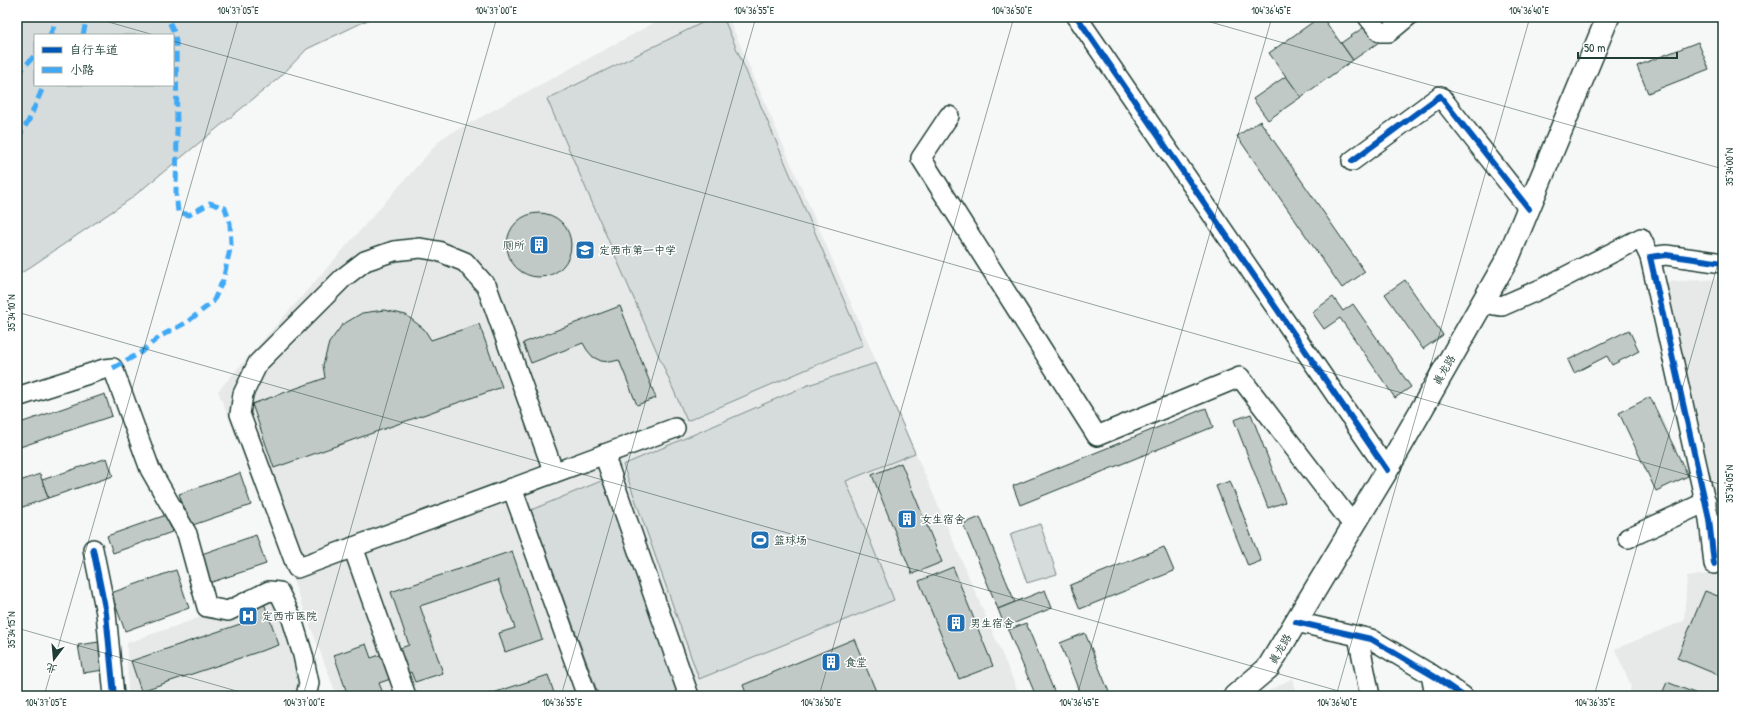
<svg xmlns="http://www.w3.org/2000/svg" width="1740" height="713" viewBox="0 0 1740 713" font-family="'Patrick Hand','LXGW WenKai TC',sans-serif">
<rect width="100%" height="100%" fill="#f6f7f7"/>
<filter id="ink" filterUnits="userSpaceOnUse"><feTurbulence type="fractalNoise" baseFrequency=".025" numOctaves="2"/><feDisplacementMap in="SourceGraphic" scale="8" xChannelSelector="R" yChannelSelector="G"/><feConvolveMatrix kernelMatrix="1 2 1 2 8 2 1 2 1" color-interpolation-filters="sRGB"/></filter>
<g filter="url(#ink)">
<g fill="#e6e9e8">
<path d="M665,17H728L1020,696H337L292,578L218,391L442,138Z"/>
<path d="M1723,279V696H1629L1631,686L1615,649L1684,621L1687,577L1721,572L1661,282Z"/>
<path d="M282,589L319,696H128L127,643Z"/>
<path d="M1293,678L1296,696H1259Z"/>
</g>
<g fill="#d6dcdb" stroke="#7a8c88" fill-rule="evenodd">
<path d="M17,17H374L307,49L280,77L129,200L17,276ZM35,35H173V85H35Z"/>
<path d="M714,17H723L863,345L687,421L547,99Z"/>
<path d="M876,363L915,453L846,481L894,600L699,679L623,465L808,385Z"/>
<path d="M606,479L681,696H599L531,510Z"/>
<path d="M1040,524L1057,574L1027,583L1010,534Z"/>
</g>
<g fill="#c0c9c6" stroke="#1f3d34">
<path d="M1320,17H1322L1353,60L1301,97L1269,53Z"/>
<path d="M1370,23L1382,40L1353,60L1341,43Z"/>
<path d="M1698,42L1709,69L1648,93L1637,66Z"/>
<path d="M1286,76L1301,97L1268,120L1253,99Z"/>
<path d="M1260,121L1365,272L1342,288L1237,136Z"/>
<circle cx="539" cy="245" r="32"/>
<path d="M1405,280L1443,335L1423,349L1385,294Z"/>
<path d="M1333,297L1343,311L1353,304L1411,387L1395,398L1340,318L1324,329L1312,312Z"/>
<path d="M620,306L656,398L637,405L619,360L610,362L601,361L593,357L587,350L583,343L531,363L523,343Z"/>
<path d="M384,310L406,315L424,329L431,340L479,324L502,387L274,468L252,404L325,378L323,365L329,343L342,325L362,313Z"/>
<path d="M1629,330L1639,351L1612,365L1607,356L1574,373L1568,360Z"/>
<path d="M105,394L112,416L17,448V424Z"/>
<path d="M1650,397L1688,476L1656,491L1619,413Z"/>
<path d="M1206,408L1213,427L1020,505L1013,486Z"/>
<path d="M1251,414L1285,502L1268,508L1234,420Z"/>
<path d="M107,458L113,476L48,498L42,480Z"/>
<path d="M901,463L942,562L912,574L872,475Z"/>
<path d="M240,473L251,505L190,526L179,494Z"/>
<path d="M40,474L48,498L17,509V482Z"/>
<path d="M1230,481L1261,561L1248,566L1216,486Z"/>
<path d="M166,515L172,532L113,553L107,536Z"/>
<path d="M980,517L1015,602L998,609L963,524Z"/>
<path d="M256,535L266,564L206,584L196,556Z"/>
<path d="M1164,547L1174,571L1080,609L1070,585Z"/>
<path d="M512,551L542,639L505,652L499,633L515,628L498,580L420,606L443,673L415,682L411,672L379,683L384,696H348L334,655L366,644L371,658L409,645L391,592Z"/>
<path d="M953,567L993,666L959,679L919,581Z"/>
<path d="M176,570L189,608L125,631L111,593Z"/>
<path d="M1045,590L1052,608L1005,627L998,609Z"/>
<path d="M1705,591L1723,598V677L1677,658Z"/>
<path d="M264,603L279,645L141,691L131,661L252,620L248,608Z"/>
<path d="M1026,623L1056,696H1036L1008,630Z"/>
<path d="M1085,633L1109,692L1098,696H1081L1060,643Z"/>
<path d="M854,639L878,696H747L743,685Z"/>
<path d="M99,642L104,670L83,673L78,645Z"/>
<path d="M548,675L555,696H484Z"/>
<path d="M1667,682L1702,696H1661Z"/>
</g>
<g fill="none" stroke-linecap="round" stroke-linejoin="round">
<g stroke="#1f3d34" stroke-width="22">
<g id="minor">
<path d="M1077,17L1387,470"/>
<path d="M1368,17L1380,32H1389L1407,17"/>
<path d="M949,116L921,158L1097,436L1240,377L1353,525"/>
<path d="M1352,161L1440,96L1529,209"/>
<path d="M1482,303L1502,306L1543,288L1641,238L1650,257"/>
<path d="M17,397L104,369L113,368L150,469L187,534L207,607L228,611L269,591L279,592L292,619L303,655L309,683L306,696"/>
<path d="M604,454L689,696"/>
<path d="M554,473L487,287L465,262L438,251L420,248L394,251L365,261L343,278L258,363L243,394L240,414L297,568L675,428"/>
<path d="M512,488L587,696"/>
<path d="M1628,538L1706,502"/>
<path d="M353,547L406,696"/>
<path d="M93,549L106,613L114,696"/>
<path d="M1714,564L1709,519L1650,257L1666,255L1723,263"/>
<path d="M1296,622L1371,639L1437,678L1463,696"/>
<path d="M1358,636L1370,696"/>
<path d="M1431,674L1435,696"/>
</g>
</g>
<g stroke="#1f3d34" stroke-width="25">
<path id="major" d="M1235,696L1268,668L1387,470L1508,258L1608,17"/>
</g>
<use href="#minor" stroke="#fff" stroke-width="19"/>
<use href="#major" stroke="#fff" stroke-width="22"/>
<g stroke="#3fa9f5" stroke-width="5" stroke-dasharray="10 5" stroke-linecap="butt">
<path d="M50,35L58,17"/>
<path d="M83,35L87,17"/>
<path d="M17,75L35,55"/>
<path d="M17,139L29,120L44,85"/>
<path d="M113,368L140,353L159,337L187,322L213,302L223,280L231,245L230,223L225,208L210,203L189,215L178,212L176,193L177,130L176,42L174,32L167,17"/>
</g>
<g stroke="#fff" stroke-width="8">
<g id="cycleway">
<path d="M1077,17L1387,470"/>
<path d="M1352,161L1440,96L1529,209"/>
<path d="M93,549L106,613L114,696"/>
<path d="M1714,564L1709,519L1650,257L1666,255L1723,263"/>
<path d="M1296,622L1371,639L1437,678L1463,696"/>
</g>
</g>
<use href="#cycleway" stroke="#0057b8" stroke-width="6"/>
</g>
</g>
<path fill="none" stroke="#1f3d34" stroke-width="1" stroke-opacity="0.45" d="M91,17L154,35M1193,17L1723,169M173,41L1723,485M17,312L1356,696M17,628L254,696M44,696L239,17M303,696L497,17M561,696L756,17M819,696L1014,17M1077,696L1272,17M1336,696L1530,17M1594,696L1723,246"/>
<defs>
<g id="building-square" transform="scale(1)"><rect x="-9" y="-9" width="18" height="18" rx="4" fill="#1f6fb2" stroke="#fff"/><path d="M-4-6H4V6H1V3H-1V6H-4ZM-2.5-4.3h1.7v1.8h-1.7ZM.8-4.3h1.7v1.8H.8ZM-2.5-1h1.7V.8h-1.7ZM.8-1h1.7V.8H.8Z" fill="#fff"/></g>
<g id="school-square" transform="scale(1)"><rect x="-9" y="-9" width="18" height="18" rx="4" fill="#1f6fb2" stroke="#fff"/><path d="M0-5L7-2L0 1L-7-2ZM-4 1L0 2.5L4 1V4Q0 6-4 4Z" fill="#fff"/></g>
<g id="stadium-square" transform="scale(1)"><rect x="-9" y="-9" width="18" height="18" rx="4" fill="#1f6fb2" stroke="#fff"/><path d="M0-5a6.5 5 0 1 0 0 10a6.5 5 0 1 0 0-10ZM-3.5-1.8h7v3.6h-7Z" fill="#fff"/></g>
<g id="hospital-square" transform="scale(1)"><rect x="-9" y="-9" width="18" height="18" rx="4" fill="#1f6fb2" stroke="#fff"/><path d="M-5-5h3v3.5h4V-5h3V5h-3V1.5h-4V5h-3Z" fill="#fff"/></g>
</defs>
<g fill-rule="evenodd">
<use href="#building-square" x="539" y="245"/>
<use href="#school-square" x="585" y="250"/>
<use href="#building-square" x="907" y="519"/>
<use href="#stadium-square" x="760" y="540"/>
<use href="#hospital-square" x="248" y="616"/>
<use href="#building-square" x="956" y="623"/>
<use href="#building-square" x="831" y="662"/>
</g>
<g text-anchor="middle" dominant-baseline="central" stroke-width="3" stroke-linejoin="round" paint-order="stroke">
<g font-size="11" fill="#1f3d34" stroke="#fff" text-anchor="start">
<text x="525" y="245" text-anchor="end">厕所</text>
<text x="599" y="250">定西市第一中学</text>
<text x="921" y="519">女生宿舍</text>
<text x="774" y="540">篮球场</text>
<text x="262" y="616">定西市医院</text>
<text x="970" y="623">男生宿舍</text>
<text x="845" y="662">食堂</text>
</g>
<g font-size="11" fill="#1f3d34" stroke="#fff">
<text transform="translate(1444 370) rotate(-60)">真龙路</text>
<text transform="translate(1280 649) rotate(-59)">真龙路</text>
</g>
</g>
<rect width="1740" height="713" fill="none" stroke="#fff" stroke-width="44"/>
<rect x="34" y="34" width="140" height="52" fill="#ffffff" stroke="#a5b1ae"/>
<rect x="42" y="47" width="20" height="6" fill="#0057b8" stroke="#a5b1ae"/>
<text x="70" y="54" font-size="12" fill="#1f3d34">自行车道</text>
<rect x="42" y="67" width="20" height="6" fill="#3fa9f5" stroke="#a5b1ae"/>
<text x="70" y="74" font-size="12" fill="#1f3d34">小路</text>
<g transform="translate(54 659) rotate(196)" stroke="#ffffff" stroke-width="3" paint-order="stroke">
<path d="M0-3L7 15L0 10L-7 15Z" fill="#1f3d34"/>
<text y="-6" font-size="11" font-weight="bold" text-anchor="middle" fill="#1f3d34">北</text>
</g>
<path d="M1578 52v6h99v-6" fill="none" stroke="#1f3d34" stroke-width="2"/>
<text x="1584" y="52" font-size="12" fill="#1f3d34" stroke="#ffffff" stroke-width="3" paint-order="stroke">50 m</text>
<rect x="22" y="22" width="1696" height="669" fill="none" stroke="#1f3d34" stroke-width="1.5"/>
<g font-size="10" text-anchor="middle" fill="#1f3d34">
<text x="238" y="14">104°37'05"E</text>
<text x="496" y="14">104°37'00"E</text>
<text x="754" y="14">104°36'55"E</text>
<text x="1012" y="14">104°36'50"E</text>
<text x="1271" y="14">104°36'45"E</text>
<text x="1529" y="14">104°36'40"E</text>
<text transform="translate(1729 167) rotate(-90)" y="4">35°34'00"N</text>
<text transform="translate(11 313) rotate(-90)" y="4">35°34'10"N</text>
<text transform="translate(1729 484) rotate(-90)" y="4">35°34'05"N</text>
<text transform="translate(11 630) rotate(-90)" y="4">35°34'15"N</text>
<text x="46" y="706">104°37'05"E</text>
<text x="304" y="706">104°37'00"E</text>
<text x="562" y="706">104°36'55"E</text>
<text x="821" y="706">104°36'50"E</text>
<text x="1079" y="706">104°36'45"E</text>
<text x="1337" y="706">104°36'40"E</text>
<text x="1595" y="706">104°36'35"E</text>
</g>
</svg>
